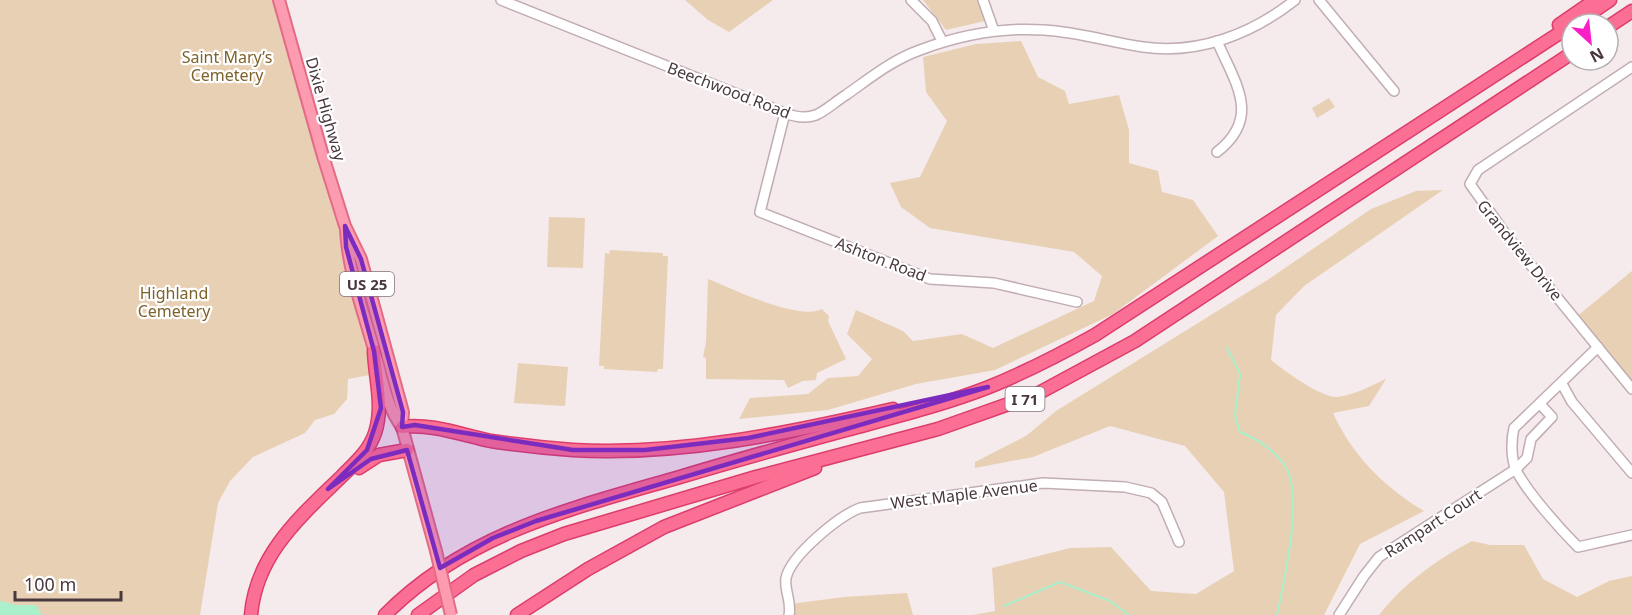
<svg xmlns="http://www.w3.org/2000/svg" width="1632" height="615" viewBox="0 0 1632 615" font-family="'Noto Sans',sans-serif">
<rect width="100%" height="100%" fill="#f5ebed"/>
<g fill="#e8d0b4">
<path d="M0,0H279L345,226L375,374L348,379L347,399L334,414L315,420L305,433L253,457L230,481L218,503L200,615H0Z"/>
<path d="M685,0H773L729,32L708,20Z"/>
<path d="M923,0H978L985,21L946,30Z"/>
<path d="M1021,41L1038,77L1065,91L1069,104L1119,95L1129,130V163L1158,171L1162,192L1193,200L1218,236L1113,314L995,370L916,384L828,410L739,419L750,398L808,394L828,378L858,376L872,359L847,334L856,310L903,331L913,341L962,334L993,348L1094,301L1102,276L1074,252L930,228L901,207L890,183L920,177L947,121L926,92L923,57L976,44Z"/>
<path d="M1329,98L1335,107L1317,118L1312,108Z"/>
<path d="M1443,190L1304,286L1276,315L1271,360C1283,370 1322,398 1337,397C1355,395 1370,386 1386,379L1369,406L1333,413C1352,455 1384,487 1424,511L1360,544L1324,615H973L995,611L992,568L1070,548L1111,547L1151,591L1196,594L1234,571L1224,492L1185,446L1110,426L1033,457L975,468V462L1026,436L1056,411L1269,279L1371,209L1416,191Z"/>
<path d="M549,217L585,218L583,268L547,267Z"/>
<path d="M610,250L663,253V256H668L663,369H658L657,372L604,369V366H599L605,253L609,254Z"/>
<path d="M1632,271V389L1575,318Z"/>
<path d="M708,279C733,289 798,321 822,309L829,316L828,321L846,359L817,373L816,380L803,381L788,388L784,380L706,379V358L703,357L706,342Z"/>
<path d="M518,363L568,367L565,406L514,403Z"/>
<path d="M1472,541L1490,545H1524L1543,579L1577,597L1609,581L1632,576V615H1379C1404,583 1436,560 1472,541Z"/>
<path d="M907,593L913,615H789L790,604L844,597Z"/>
</g>
<path fill="#a9f0cb" d="M0,601L17,605H36L42,615H0Z"/>
<g fill="none" stroke-linecap="round" stroke-linejoin="round">
<g stroke="#a9f0cb" stroke-width="2">
<path d="M1227,348L1240,374L1235,416L1240,432C1257,439 1273,449 1284,464C1305,493 1284,581 1277,615"/>
<path d="M1004,606L1060,582L1110,601L1129,615"/>
</g>
<g stroke="#c1adb2" stroke-width="12">
<g id="minor">
<path d="M501,0L785,113C795,117 805,119 816,115C827,110 836,101 846,95C870,78 892,60 920,50C960,35 1001,27 1044,30C1078,32 1110,42 1143,47C1198,55 1252,34 1295,0"/>
<path d="M911,0L932,21L942,41"/>
<path d="M983,0L994,31"/>
<path d="M1319,0L1394,91"/>
<path d="M1217,41C1235,83 1262,117 1217,152"/>
<path d="M1632,67L1478,170L1470,184L1507,236L1632,389"/>
<path d="M785,113L760,212L930,279L994,283L1077,302"/>
<path d="M1598,347L1514,428C1511,440 1511,459 1516,470C1527,492 1560,529 1578,547L1632,535"/>
<path d="M1562,384L1572,402L1632,473"/>
<path d="M789,615C792,602 784,590 786,578C791,555 839,516 860,508L1043,483L1125,487L1151,493L1162,502L1179,542"/>
<path d="M1339,615L1364,576L1379,557L1516,469L1527,458L1531,439L1552,417L1540,404"/>
</g>
</g>
<g stroke="#e36b86" stroke-width="14">
<g id="major">
<path d="M279,0L323,156L345,226L361,259L403,412L402,427L436,551"/>
<path d="M346,230C348,271 364,313 375,353C382,378 386,406 402,427"/>
</g>
</g>
<g stroke="#dc3d6c" stroke-width="15">
<g id="highway">
<path d="M1579,21L1610,0"/>
<path d="M1559,25L1595,0"/>
<path d="M1608,27L1632,11"/>
<path d="M402,427C431,423 462,435 491,441C518,445 546,448 573,450C680,456 789,433 893,409"/>
<path d="M359,468L379,455L407,450"/>
<path d="M251,615C256,554 301,516 342,476C355,463 369,451 375,433C384,405 375,379 374,351"/>
<path d="M385,615C466,533 573,508 680,477C736,460 791,445 846,430C894,417 943,405 989,387C1026,372 1061,354 1095,335L1572,25"/>
<path d="M418,615L474,575L521,551L564,534L756,477L938,429L1037,394L1135,341L1572,53"/>
<path d="M517,615L588,569L664,527L815,468"/>
</g>
</g>
<use href="#minor" stroke="#fff" stroke-width="9"/>
<use href="#major" stroke="#fd9cb0" stroke-width="10"/>
<use href="#highway" stroke="#fc6f94" stroke-width="12"/>
<g stroke="#e36b86" stroke-width="14" stroke-linecap="butt">
<path id="major-bridge" d="M436,551L451,615"/>
</g>
<use href="#major-bridge" stroke="#fd9cb0" stroke-width="10"/>
</g>
<path fill="#7b2cbf" fill-opacity="0.2" stroke="#7b2cbf" stroke-width="4.5" stroke-linejoin="round" d="M345,226L361,259L403,412L402,427L415,425L573,450H645L748,438L988,387L536,521L493,538L440,568L407,450L371,459L328,489L367,450L381,408L374,351L346,247Z"/>
<g text-anchor="middle" dominant-baseline="central" stroke-width="4.5" stroke-linejoin="round" paint-order="stroke">
<g fill="#fff" stroke="#807478" stroke-width="1.5">
<rect x="340" y="272" width="54" height="24" rx="4.5"/>
<rect x="1005.5" y="387" width="39" height="24" rx="4.5"/>
</g>
<g font-size="15" font-weight="bold" fill="#49383e">
<text x="367" y="284">US 25</text>
<text x="1025" y="399">I 71</text>
</g>
<g font-size="16" fill="#7c632b" stroke="#fff">
<text x="227" y="57">Saint Mary’s<tspan x="227" dy="18">Cemetery</tspan></text>
<text x="174" y="293">Highland<tspan x="174" dy="18">Cemetery</tspan></text>
</g>
<g font-size="16" fill="#49383e" stroke="#fff">
<text transform="translate(729 90) rotate(21)">Beechwood Road</text>
<text transform="translate(326 109) rotate(74)">Dixie Highway</text>
<text transform="translate(1520 250) rotate(51)">Grandview Drive</text>
<text transform="translate(881 259) rotate(21)">Ashton Road</text>
<text transform="translate(964 494) rotate(-7)">West Maple Avenue</text>
<text transform="translate(1433 523) rotate(-33)">Rampart Court</text>
</g>
</g>
<g transform="translate(1590 42) rotate(153)"><circle r="28" fill="#ffffff" stroke="#b6afb2" stroke-width="1.5"/>
<path d="M0-4.5L10 22L0 15L-10 22Z" fill="#f81fc7"/>
<text y="-9" font-size="16" font-weight="bold" text-anchor="middle" fill="#49383e">N</text>
</g>
<path d="M15 591v9h106v-9" fill="none" stroke="#49383e" stroke-width="3"/>
<text x="24" y="591" font-size="18" fill="#49383e" stroke="#ffffff" stroke-width="4.5" paint-order="stroke">100 m</text>
</svg>
